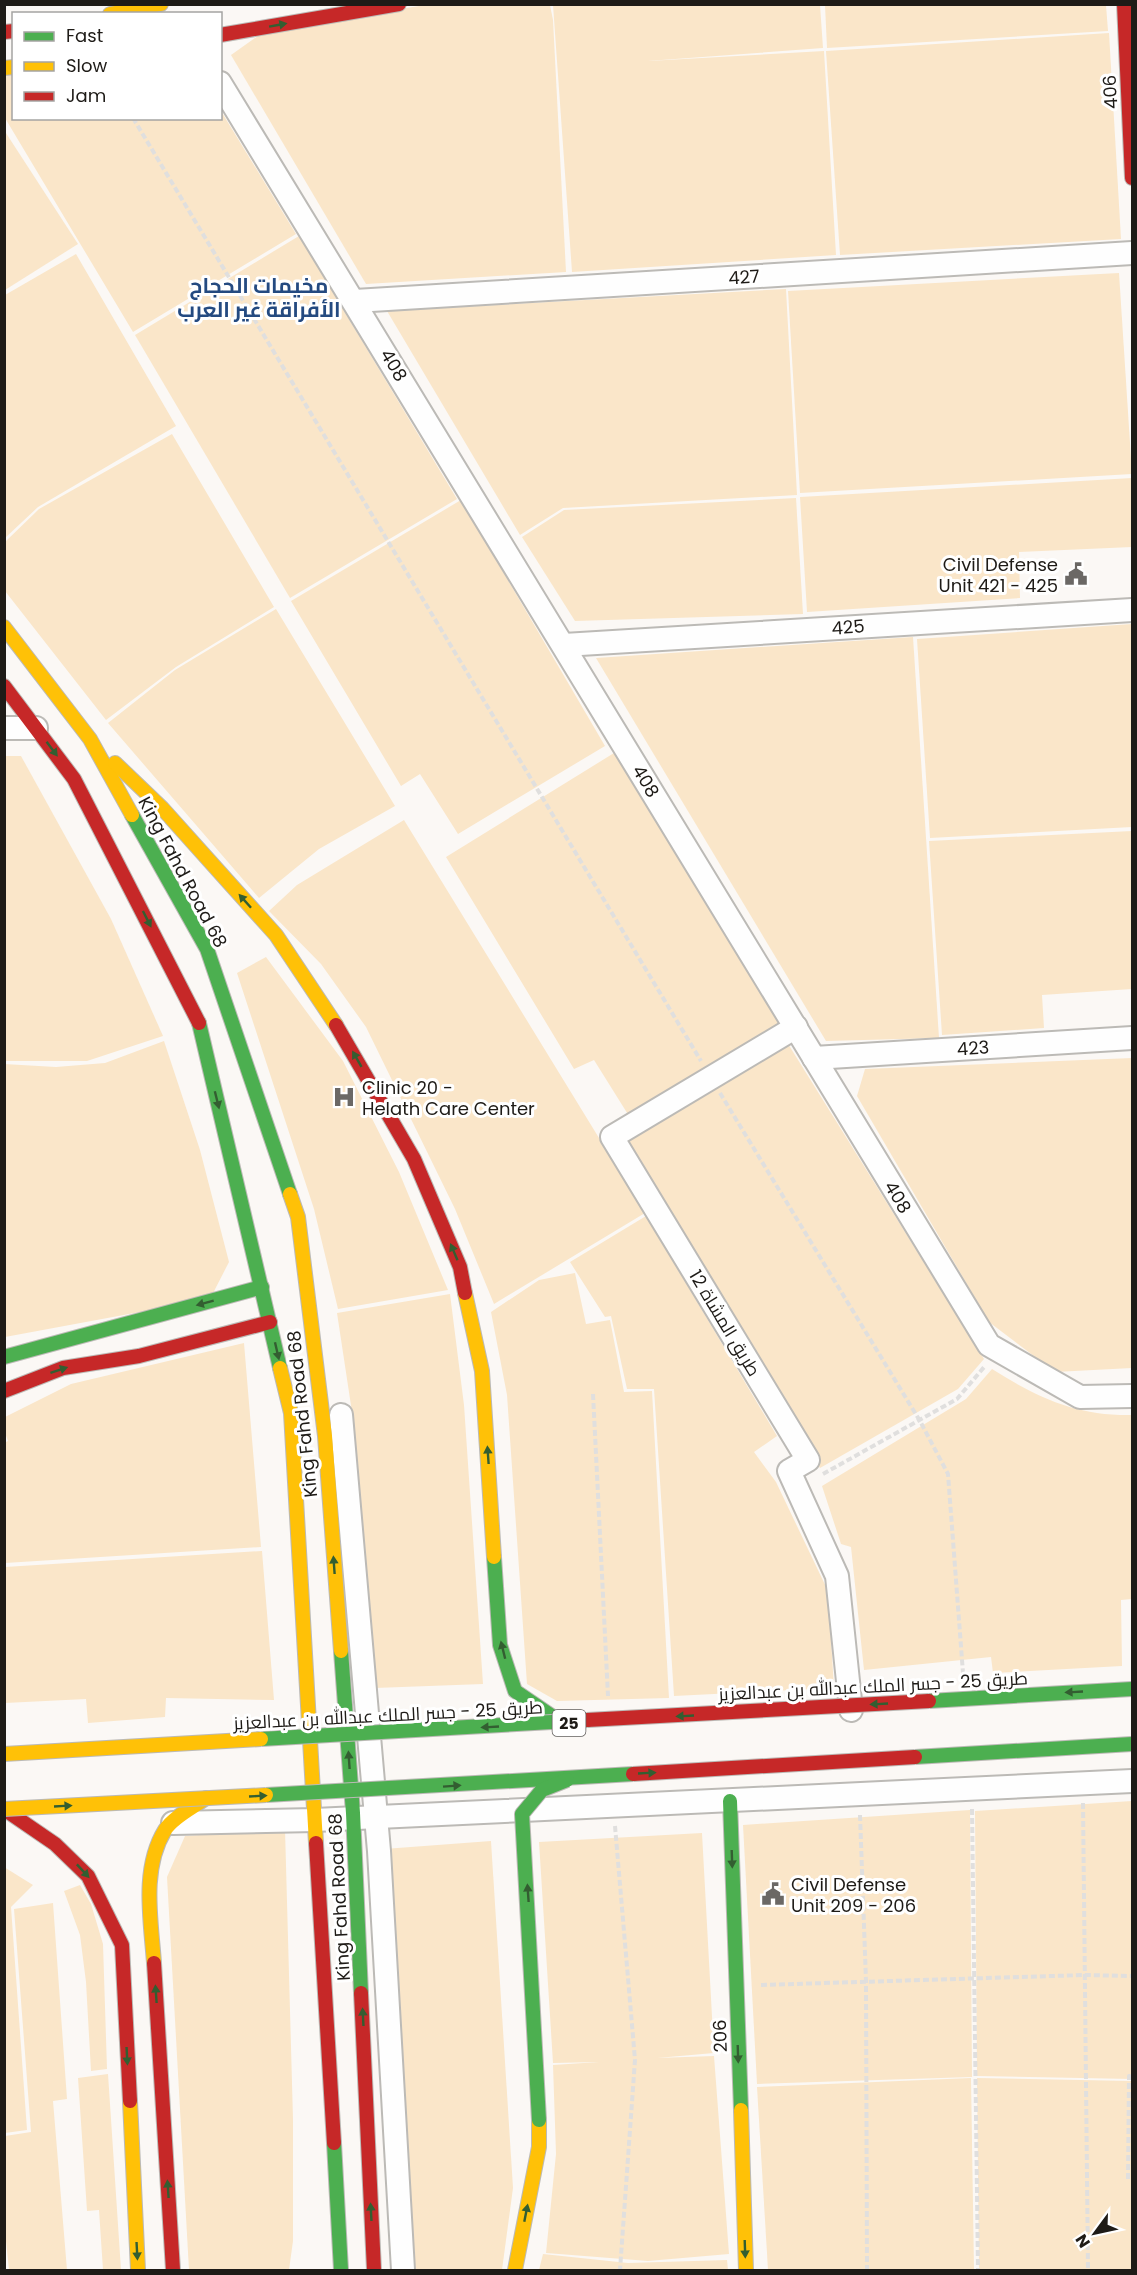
<svg xmlns="http://www.w3.org/2000/svg" width="1137" height="2275" viewBox="0 0 1137 2275" font-family="Poppins,Cairo,sans-serif">
<rect width="100%" height="100%" fill="#fbf8f5"/>
<g fill="#fae6c9">
<path d="M425,5H550L553,20L566,272L366,284L231,55L265,31Z"/>
<path d="M553,5H820L823,48L648,61L824,51L836,255L572,272Z"/>
<path d="M825,5H1106L1108,31L827,48Z"/>
<path d="M1109,33L1121,239L840,255L826,51Z"/>
<path d="M13,70L14,118H220L221,111L296,234L133,332L5,118L4,71Z"/>
<path d="M4,130L78,244L5,290H4Z"/>
<path d="M299,236L457,499L290,598L135,335Z"/>
<path d="M76,254L176,426L38,507L5,538V295Z"/>
<path d="M1119,273L1132,474L800,493L788,291Z"/>
<path d="M786,289L797,495L563,508L520,535L387,311Z"/>
<path d="M172,434L274,607L176,667L106,720L5,591V542L39,509Z"/>
<path d="M1132,478V547L1019,552L1020,598L807,612L800,497Z"/>
<path d="M796,498L803,614L575,621L522,537L564,510Z"/>
<path d="M461,500L605,746L458,834L420,774L401,786L291,601Z"/>
<path d="M276,609L395,806L319,849L259,898L108,723L175,670Z"/>
<path d="M1132,624V827L930,838L917,639Z"/>
<path d="M913,637L939,1038L826,1041L596,658Z"/>
<path d="M614,753L780,1025L629,1116L594,1060L574,1069L446,857Z"/>
<path d="M5,756H21L111,919L163,1036L87,1061H5Z"/>
<path d="M404,820L645,1213L494,1304L455,1209L366,1027L321,964L269,911L297,885Z"/>
<path d="M1132,831V989L1042,995L1044,1028L942,1035L929,841Z"/>
<path d="M266,957L343,1061L399,1172L448,1290L338,1309L314,1209L237,973Z"/>
<path d="M785,1039L984,1359L958,1389L820,1468L620,1138Z"/>
<path d="M164,1041L200,1150L229,1262L210,1299L5,1337L4,1064L56,1067L105,1063Z"/>
<path d="M1132,1058V1368L1055,1372L989,1322L857,1096L865,1069Z"/>
<path d="M646,1216L777,1436L754,1452L776,1482L828,1591L834,1688L674,1696L654,1389H627L611,1316L605,1317L570,1262Z"/>
<path d="M575,1273L586,1324L610,1320L624,1392L652,1391L669,1698L557,1701L527,1684L507,1395L491,1312L539,1280Z"/>
<path d="M450,1294L464,1405L483,1684L375,1688L352,1412L337,1313Z"/>
<path d="M244,1343L261,1547L5,1563L4,1443L8,1441L5,1433V1417L71,1384Z"/>
<path d="M992,1369C1038,1398 1077,1416 1132,1415V1599L1121,1600L1122,1666L993,1673L991,1657L864,1670L851,1547L841,1544L822,1486L966,1399Z"/>
<path d="M262,1551L274,1700L166,1698L165,1717L88,1723L86,1699L5,1703V1567Z"/>
<path d="M1132,1801V2079L977,2076L975,1811Z"/>
<path d="M970,1810L972,2077L757,2084L743,1825Z"/>
<path d="M285,1829L293,2119V2241L289,2270H189L167,1877L185,1836Z"/>
<path d="M702,1833L714,2053L657,2058L714,2056L729,2254L648,2261L546,2253L556,2154L553,2065L599,2062L553,2063L539,1842Z"/>
<path d="M491,1841L513,2188L502,2270H407L384,1849Z"/>
<path d="M4,1867L33,1885L11,1907L27,2130L5,2133Z"/>
<path d="M80,1885L91,1904L103,1944L107,2069L91,2071L86,1982L80,1935L64,1891Z"/>
<path d="M53,1903L67,2099L53,2101L67,2270H9L4,2222L5,2136L31,2132L14,1909Z"/>
<path d="M108,2074L121,2270H103L99,2210L87,2211L78,2078Z"/>
<path d="M971,2078L974,2270H768L757,2087Z"/>
<path d="M977,2078L1132,2081V2270H979Z"/>
<path d="M543,2254L628,2263L727,2260L728,2270H539Z"/>
</g>
<g fill="none" stroke-linecap="round" stroke-linejoin="round">
<g stroke="#bcbab6" stroke-width="26">
<g id="street">
<path d="M220,83L989,1345L1080,1397L1132,1396"/>
<path d="M355,301L1132,253"/>
<path d="M564,645L1132,610"/>
<path d="M4,728H36"/>
<path d="M796,1027L612,1137L808,1460L789,1471L837,1576L851,1710"/>
<path d="M814,1058L1132,1038"/>
<path d="M341,1415L379,1851L403,2270"/>
<path d="M173,1823L315,1820L1132,1781"/>
</g>
</g>
<g stroke="#bcbab6" stroke-width="16">
<g id="fast">
<path d="M132,815L207,949L290,1194"/>
<path d="M199,1023L280,1368"/>
<path d="M4,1357L262,1287"/>
<path d="M494,1557L500,1645L515,1691L562,1723"/>
<path d="M341,1651L353,1813L361,1993"/>
<path d="M730,1801L741,2110"/>
<path d="M334,2143L341,2270"/>
</g>
</g>
<g stroke="#bcbab6" stroke-width="16">
<g id="slow">
<path d="M110,14L161,4"/>
<path d="M4,68L14,67"/>
<path d="M4,627L90,739L132,815"/>
<path d="M115,763L162,808L276,935L336,1025"/>
<path d="M290,1194L298,1217L325,1436L341,1651"/>
<path d="M465,1293L482,1371L494,1557"/>
<path d="M280,1368L291,1413L316,1843"/>
<path d="M154,1963C151,1920 141,1869 165,1830C173,1817 194,1807 206,1798"/>
<path d="M130,2101L138,2270"/>
<path d="M741,2110L746,2270"/>
<path d="M515,2270L539,2147V2120"/>
</g>
</g>
<g stroke="#bcbab6" stroke-width="16">
<g id="jam">
<path d="M1124,4L1132,178"/>
<path d="M4,32L14,31"/>
<path d="M220,35L399,4"/>
<path d="M4,686L74,779L199,1023"/>
<path d="M336,1025L414,1159L460,1267L465,1293"/>
<path d="M4,1391L63,1368L139,1356L270,1322"/>
<path d="M4,1809L55,1844L88,1876L122,1945L130,2101"/>
<path d="M316,1843L334,2143"/>
<path d="M154,1963L173,2270"/>
<path d="M361,1993L374,2270"/>
</g>
</g>
<g stroke="#e0dfde" stroke-width="4" stroke-dasharray="6 3" stroke-linecap="butt">
<path d="M133,118L701,1061"/>
<path d="M720,1093L920,1421L948,1474L963,1673"/>
<path d="M593,1394L608,1696"/>
<path d="M823,1474L957,1399L985,1366"/>
<path d="M1083,1803L1088,2270"/>
<path d="M972,1809L978,2270"/>
<path d="M860,1815L866,1981L867,2270"/>
<path d="M615,1826L635,2060L620,2270"/>
<path d="M761,1985L1085,1975L1132,1976"/>
<path d="M1128,2179L1129,2076L1132,2077"/>
</g>
<use href="#street" stroke="#fefefe" stroke-width="22"/>
<use href="#fast" stroke="#4caf50" stroke-width="14"/>
<use href="#slow" stroke="#ffc107" stroke-width="14"/>
<use href="#jam" stroke="#c62828" stroke-width="14"/>
<g stroke="#bcbab6" stroke-width="16" stroke-linecap="butt">
<g id="fast-bridge">
<path d="M929,1701L1132,1689"/>
<path d="M261,1739L587,1720"/>
<path d="M915,1757L1132,1744"/>
<path d="M266,1795L633,1774"/>
<path d="M539,2120L522,1814L542,1790L567,1780"/>
</g>
</g>
<g stroke="#bcbab6" stroke-width="16" stroke-linecap="butt">
<g id="slow-bridge">
<path d="M4,1754L261,1739"/>
<path d="M4,1809L266,1795"/>
</g>
</g>
<g stroke="#bcbab6" stroke-width="16" stroke-linecap="butt">
<g id="jam-bridge">
<path d="M587,1720L929,1701"/>
<path d="M633,1774L915,1757"/>
</g>
</g>
<use href="#fast-bridge" stroke="#4caf50" stroke-width="14"/>
<use href="#slow-bridge" stroke="#ffc107" stroke-width="14"/>
<use href="#jam-bridge" stroke="#c62828" stroke-width="14"/>
</g>
<defs><path id="oneway-solid" d="M-6-.8H1V-3.2L6.5 0L1 3.2V.8H-6Z" transform="scale(1.5)"/></defs>
<g fill="#335e31">
<use href="#oneway-solid" transform="translate(278 25) rotate(-10)"/>
<use href="#oneway-solid" transform="translate(52 749) rotate(53)"/>
<use href="#oneway-solid" transform="translate(245 901) rotate(-132)"/>
<use href="#oneway-solid" transform="translate(147 919) rotate(63)"/>
<use href="#oneway-solid" transform="translate(357 1059) rotate(-120)"/>
<use href="#oneway-solid" transform="translate(217 1100) rotate(76)"/>
<use href="#oneway-solid" transform="translate(454 1252) rotate(-113)"/>
<use href="#oneway-solid" transform="translate(205 1303) rotate(165)"/>
<use href="#oneway-solid" transform="translate(277 1351) rotate(77)"/>
<use href="#oneway-solid" transform="translate(59 1370) rotate(-18)"/>
<use href="#oneway-solid" transform="translate(488 1455) rotate(-94)"/>
<use href="#oneway-solid" transform="translate(334 1565) rotate(-94)"/>
<use href="#oneway-solid" transform="translate(503 1650) rotate(-104)"/>
<use href="#oneway-solid" transform="translate(1074 1692) rotate(177)"/>
<use href="#oneway-solid" transform="translate(879 1704) rotate(177)"/>
<use href="#oneway-solid" transform="translate(685 1716) rotate(177)"/>
<use href="#oneway-solid" transform="translate(490 1727) rotate(177)"/>
<use href="#oneway-solid" transform="translate(349 1760) rotate(-94)"/>
<use href="#oneway-solid" transform="translate(647 1773) rotate(-3)"/>
<use href="#oneway-solid" transform="translate(452 1786) rotate(-4)"/>
<use href="#oneway-solid" transform="translate(258 1796) rotate(-3)"/>
<use href="#oneway-solid" transform="translate(63 1806) rotate(-3)"/>
<use href="#oneway-solid" transform="translate(732 1859) rotate(88)"/>
<use href="#oneway-solid" transform="translate(83 1871) rotate(47)"/>
<use href="#oneway-solid" transform="translate(528 1893) rotate(-94)"/>
<use href="#oneway-solid" transform="translate(156 1994) rotate(-94)"/>
<use href="#oneway-solid" transform="translate(363 2017) rotate(-93)"/>
<use href="#oneway-solid" transform="translate(738 2054) rotate(88)"/>
<use href="#oneway-solid" transform="translate(127 2056) rotate(87)"/>
<use href="#oneway-solid" transform="translate(168 2189) rotate(-94)"/>
<use href="#oneway-solid" transform="translate(371 2212) rotate(-93)"/>
<use href="#oneway-solid" transform="translate(526 2213) rotate(-79)"/>
<use href="#oneway-solid" transform="translate(745 2249) rotate(88)"/>
<use href="#oneway-solid" transform="translate(137 2251) rotate(87)"/>
</g>
<defs>
<g id="civic-bare" transform="scale(1.8)"><path d="M-.6-6.5H3V-4.5H.6V-3L4-1V1h2V6H-6V1h2V-1L-.6-3ZM-1.2 2.5V6h2.4V2.5Z" fill="#6b6865" stroke="#fff" stroke-width="2.5" paint-order="stroke"/></g>
<g id="hospital-bare" transform="scale(1.8)"><path d="M-5-5h3v3.5h4V-5h3V5h-3V1.5h-4V5h-3Z" fill="#6b6865" stroke="#fff" stroke-width="2.5" paint-order="stroke"/></g>
</defs>
<g fill-rule="evenodd">
<use href="#civic-bare" x="1076" y="574"/>
<use href="#hospital-bare" x="344" y="1097"/>
<use href="#civic-bare" x="773" y="1894"/>
</g>
<g text-anchor="middle" dominant-baseline="central" stroke-width="6" stroke-linejoin="round" paint-order="stroke">
<rect fill="#fff" stroke="#625f5d" stroke-width="1.5" x="552.5" y="1710" width="33" height="26" rx="4.5"/>
<g font-size="16" font-weight="bold" fill="#1e1b17">
<text x="569" y="1723">25</text>
</g>
<g font-size="18" fill="#1e1b17" stroke="#fff">
<text transform="translate(1110 92) rotate(-93)">406</text>
<text transform="translate(744 277) rotate(-4)">427</text>
<text transform="translate(394 365) rotate(59)">408</text>
<text transform="translate(848 627) rotate(-4)">425</text>
<text transform="translate(646 781) rotate(59)">408</text>
<text transform="translate(183 872) rotate(62)">King Fahd Road 68</text>
<text transform="translate(973 1048) rotate(-4)">423</text>
<text transform="translate(898 1197) rotate(59)">408</text>
<text transform="translate(725 1323) rotate(59)">طريق المشاة 12</text>
<text transform="translate(302 1414) rotate(-96)">King Fahd Road 68</text>
<text transform="translate(873 1686) rotate(-3)">طريق 25 - جسر الملك عبدالله بن عبدالعزيز</text>
<text transform="translate(388 1715) rotate(-3)">طريق 25 - جسر الملك عبدالله بن عبدالعزيز</text>
<text transform="translate(339 1897) rotate(-93)">King Fahd Road 68</text>
<text transform="translate(720 2036) rotate(-92)">206</text>
</g>
<g font-size="18" fill="#1e1b17" stroke="#fff" text-anchor="start">
<text x="1058" y="564" text-anchor="end">Civil Defense<tspan x="1058" dy="21">Unit 421 - 425</tspan></text>
<text x="362" y="1087">Clinic 20 -<tspan x="362" dy="21">Helath Care Center</tspan></text>
<text x="791" y="1884">Civil Defense<tspan x="791" dy="21">Unit 209 - 206</tspan></text>
</g>
<g font-size="21" font-weight="bold" fill="#244a80" stroke="#fff">
<text x="259" y="285">مخيمات الحجاج<tspan x="259" dy="24">الأفراقة غير العرب</tspan></text>
</g>
</g>
<rect width="1137" height="2275" fill="none" stroke="#1e1b17" stroke-width="12"/>
<rect x="12" y="12" width="210" height="108" fill="#ffffff" stroke="#a5a4a2" stroke-width="1.5"/>
<rect x="24" y="32" width="30" height="9" fill="#4caf50" stroke="#a5a4a2" stroke-width="1.5"/>
<text x="66" y="42" font-size="18" fill="#1e1b17">Fast</text>
<rect x="24" y="62" width="30" height="9" fill="#ffc107" stroke="#a5a4a2" stroke-width="1.5"/>
<text x="66" y="72" font-size="18" fill="#1e1b17">Slow</text>
<rect x="24" y="92" width="30" height="9" fill="#c62828" stroke="#a5a4a2" stroke-width="1.5"/>
<text x="66" y="102" font-size="18" fill="#1e1b17">Jam</text>
<g transform="translate(1095 2233) rotate(237)" stroke="#ffffff" stroke-width="4.5" paint-order="stroke">
<path d="M0-4.5L10 22L0 15L-10 22Z" fill="#1e1b17"/>
<text y="-9" font-size="16" font-weight="bold" text-anchor="middle" fill="#1e1b17">N</text>
</g>
</svg>
